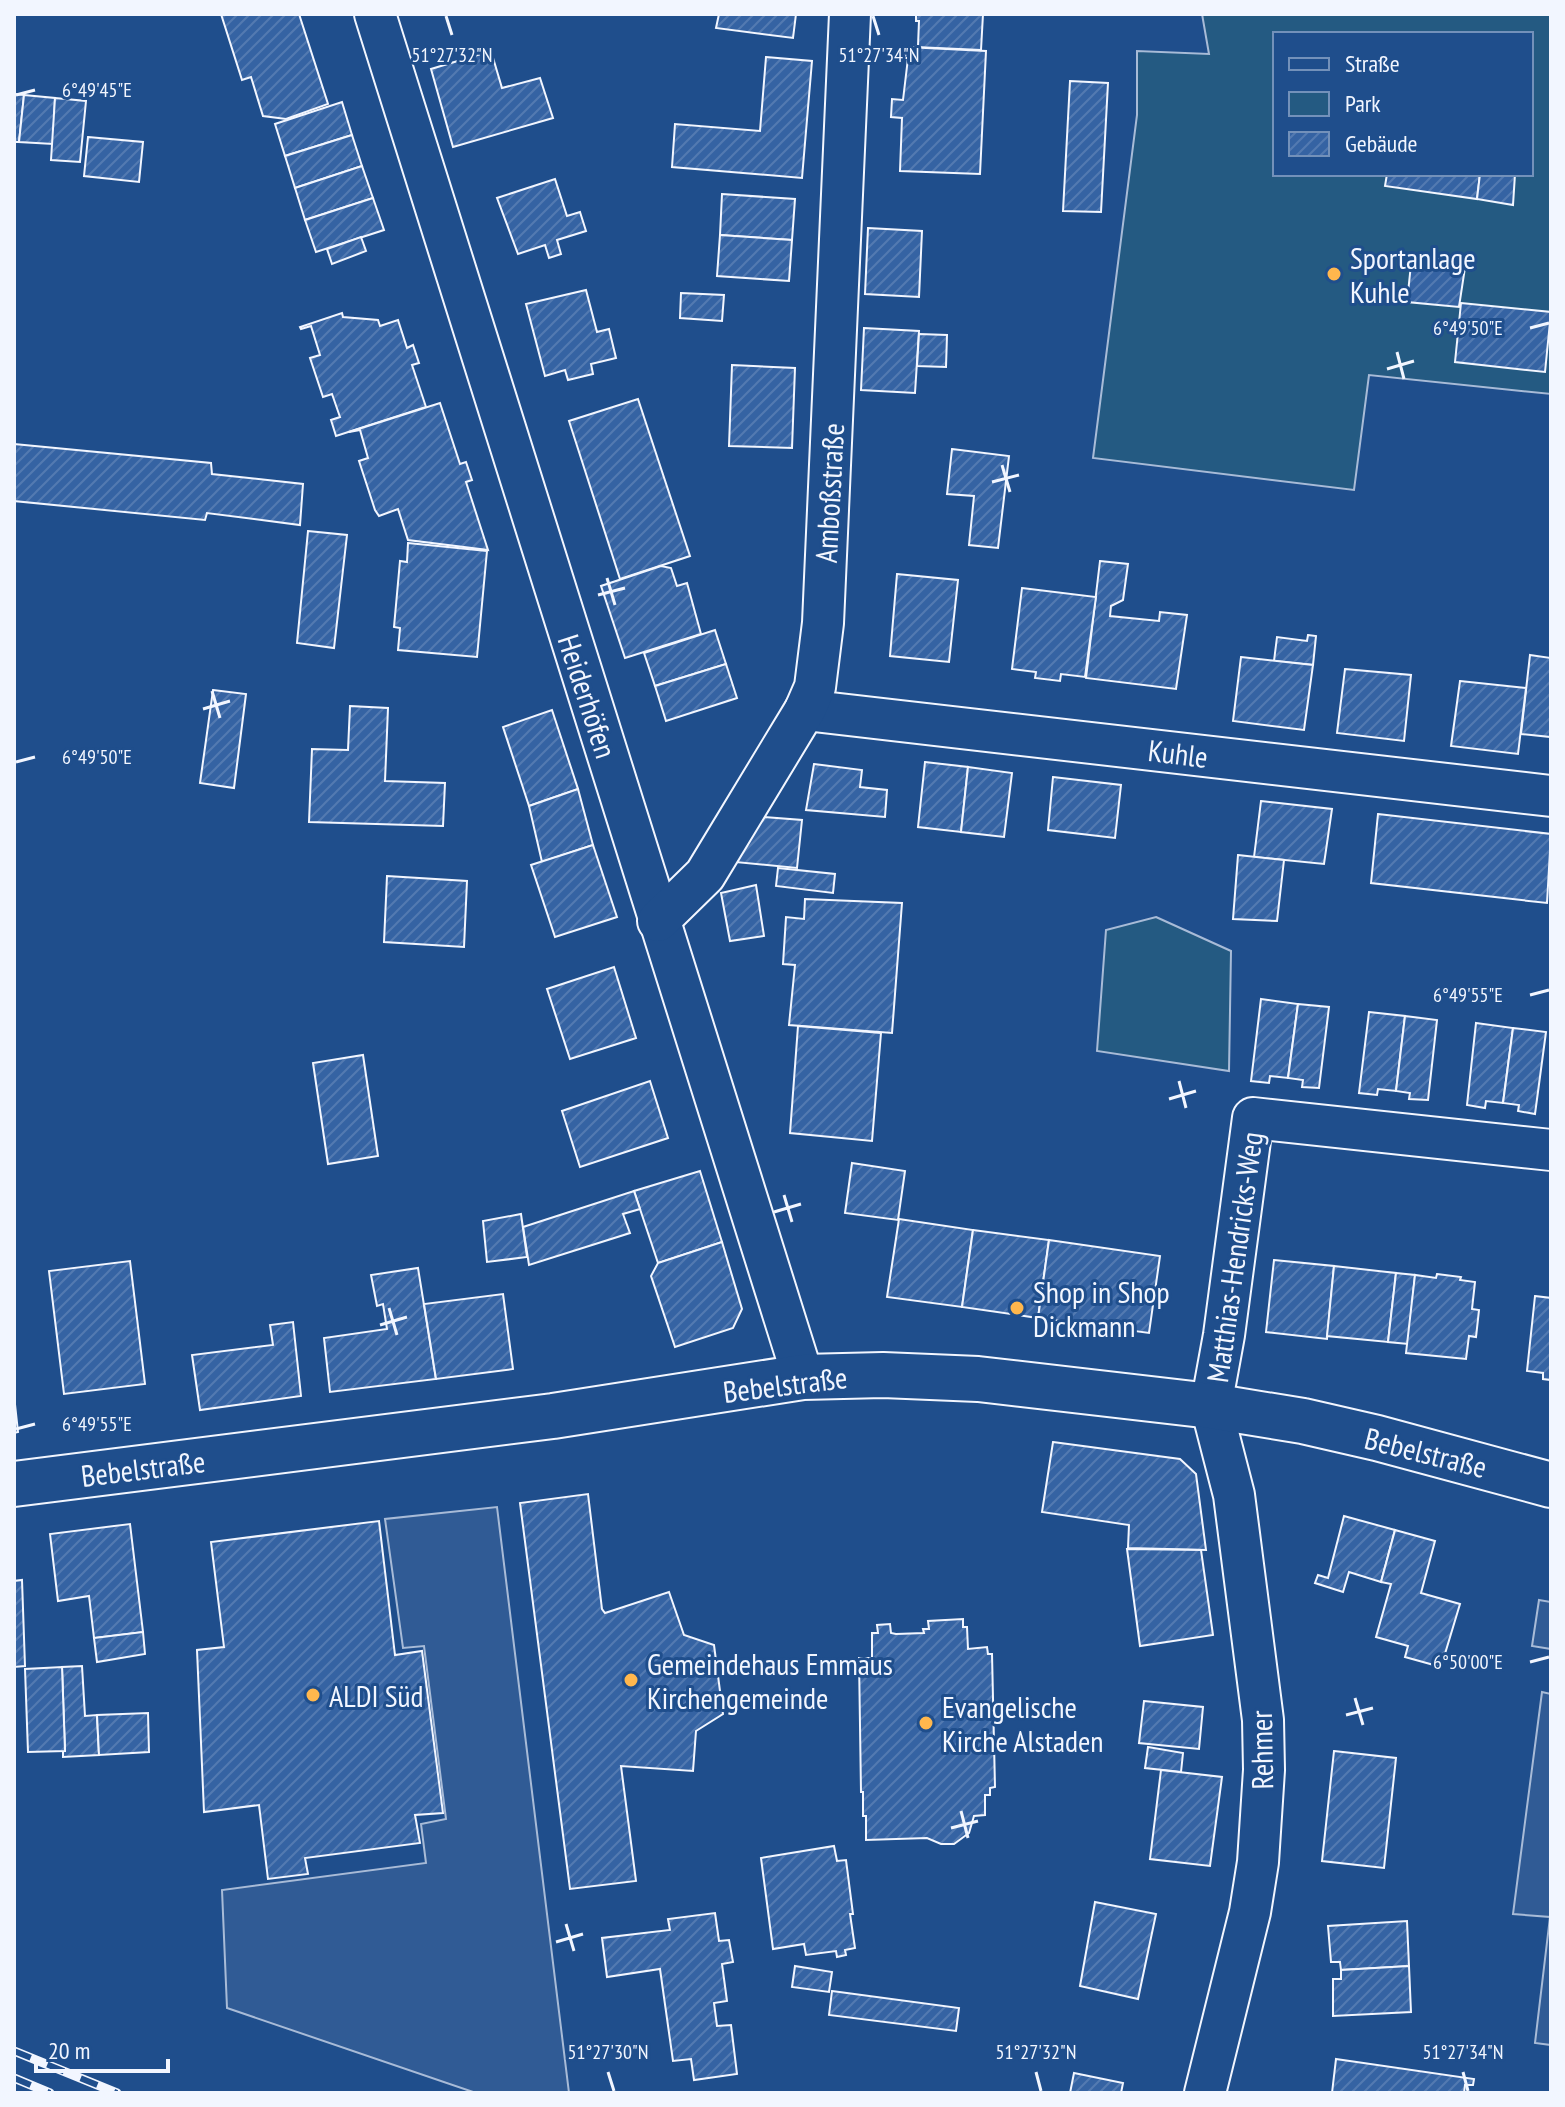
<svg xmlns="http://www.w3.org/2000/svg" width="1565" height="2107" viewBox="0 0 1565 2107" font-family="'PT Sans Narrow',sans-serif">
<defs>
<pattern id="building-hatch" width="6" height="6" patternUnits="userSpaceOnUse" patternTransform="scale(2)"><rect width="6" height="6" fill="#3563a3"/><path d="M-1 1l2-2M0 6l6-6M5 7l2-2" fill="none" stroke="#537ab1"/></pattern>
</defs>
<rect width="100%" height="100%" fill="#1f4e8c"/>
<g fill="#245a82" stroke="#a8bbd7" stroke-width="2" fill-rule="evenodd">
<path d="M1202,14H1551V394L1369,375L1354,490L1093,458L1137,115V51L1209,54ZM1275,34H1531V174H1275Z"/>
<path d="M1156,917L1231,951L1229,1071L1097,1051L1106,930Z"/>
</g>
<g fill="#305b95" stroke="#a8bbd7" stroke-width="2">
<path d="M497,1507L569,2093H476L227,2008L222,1890L426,1863L421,1824L446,1819L424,1646L403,1648L385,1519Z"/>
<path d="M1539,1600L1551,1602V1649L1532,1646Z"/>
<path d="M1542,1692L1551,1694V2045L1535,2043L1550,1917L1513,1914Z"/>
</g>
<g fill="url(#building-hatch)" stroke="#f2f6ff" stroke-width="2">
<path d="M221,14H299L328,104L286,119L263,116L251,77L242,80Z"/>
<path d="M719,14H796L793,38L716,28Z"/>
<path d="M916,14H983L981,50L915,47L918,46L919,21H916Z"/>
<path d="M906,47L986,51L980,174L900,171L902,118L891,117L892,99L903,100L908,58H905Z"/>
<path d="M491,51L502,88L540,78L553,118L453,147L431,69Z"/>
<path d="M766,57L812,61L802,178L672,167L675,124L760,131Z"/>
<path d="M1070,81L1108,83L1101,212L1063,211Z"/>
<path d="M14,94L24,95L19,142H14Z"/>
<path d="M24,95L55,98L53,144L19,142Z"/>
<path d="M55,98L86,101L80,162L51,160Z"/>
<path d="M342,102L352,135L285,156L275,124Z"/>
<path d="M352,135L362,166L295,188L285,156Z"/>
<path d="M88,137L143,142L139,182L84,176Z"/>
<path d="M362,166L373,198L305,220L295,188Z"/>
<path d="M1387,174H1480L1477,199L1385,186Z"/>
<path d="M1480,174H1515L1513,205L1477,199Z"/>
<path d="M555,179L567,216L580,212L586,231L557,240L561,254L549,258L545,245L518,254L497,198Z"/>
<path d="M722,194L795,199L792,240L720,235Z"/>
<path d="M373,198L384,230L316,252L305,220Z"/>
<path d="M868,228L922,231L919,297L865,294Z"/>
<path d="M720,235L792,240L789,281L717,276Z"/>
<path d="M361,237L366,251L332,264L327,249Z"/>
<path d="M1412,255L1466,261L1459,307L1407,302Z"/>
<path d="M586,290L597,332L609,329L616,358L591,364L593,374L568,380L565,370L545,376L526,304Z"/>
<path d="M681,293L724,295L722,321L680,318Z"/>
<path d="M1461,303L1551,312L1545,372L1455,362Z"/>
<path d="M342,313L343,317L378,320L380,326L398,320L407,348L413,345L419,363L412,365L426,407L336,436L331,420L340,417L332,394L323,397L310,358L320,355L311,326L301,329L300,327Z"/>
<path d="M864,328L919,331L915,393L861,390Z"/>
<path d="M919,334L947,335L946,367L917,366Z"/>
<path d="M732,365L795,368L792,448L729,446Z"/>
<path d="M638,399L690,556L620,579L569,421Z"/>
<path d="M440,403L460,464L466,462L472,480L466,482L488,550L408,540L398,509L379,516L375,510L359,461L368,458L360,430L349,432Z"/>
<path d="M14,444L211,463L212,474L303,484L300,525L207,513L205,520L14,501Z"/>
<path d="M952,449L1009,456L998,548L969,545L974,496L947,494Z"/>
<path d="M308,531L347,535L334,648L297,643Z"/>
<path d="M408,543L487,551L477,657L398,650L400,628L394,627L400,561L407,562Z"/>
<path d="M1100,561L1128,564L1123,600L1111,606L1110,616L1159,621L1160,612L1187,615L1176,689L1086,678Z"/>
<path d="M661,566L671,568L677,586L687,583L701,634L625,658L601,586Z"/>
<path d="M897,574L958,580L949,662L890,656Z"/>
<path d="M1022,588L1096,597L1085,677L1061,674L1060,681L1035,678L1036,672L1012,669Z"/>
<path d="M715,630L726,664L655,686L644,653Z"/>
<path d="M1308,635L1316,636L1313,665L1274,661L1277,637L1307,641Z"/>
<path d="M1530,655L1551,658V744L1550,737L1521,734Z"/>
<path d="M1241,657L1313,665L1304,730L1233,721Z"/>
<path d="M726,664L737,698L666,721L655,686Z"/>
<path d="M1345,669L1411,675L1404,741L1337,733Z"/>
<path d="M1460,681L1526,688L1518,754L1451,746Z"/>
<path d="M213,690L246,694L234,788L200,783Z"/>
<path d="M350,706L388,708L385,781L445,783L443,826L309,822L312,749L348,750Z"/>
<path d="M552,710L578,789L529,806L503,727Z"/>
<path d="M925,762L968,767L961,832L918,827Z"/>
<path d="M814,764L862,770L860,787L887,790L885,817L806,810Z"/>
<path d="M968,767L1012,773L1004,837L961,832Z"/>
<path d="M1053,777L1121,785L1115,838L1048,830Z"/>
<path d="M578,789L593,845L542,862L529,806Z"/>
<path d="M1261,801L1332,809L1324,864L1254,857Z"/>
<path d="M1378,814L1551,834L1547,903L1371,883Z"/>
<path d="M764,817L802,820L797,868L735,862Z"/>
<path d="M593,845L617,917L555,937L531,865Z"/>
<path d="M1238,855L1284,860L1277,921L1233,919Z"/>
<path d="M778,868L835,874L833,893L776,886Z"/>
<path d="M387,876L467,881L464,947L384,942Z"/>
<path d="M756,885L764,936L730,941L721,893Z"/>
<path d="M805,899L902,903L892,1033L789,1025L795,965L783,964L786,917L804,919Z"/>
<path d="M614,967L636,1038L570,1059L547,989Z"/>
<path d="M1261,999L1298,1004L1288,1078L1270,1076L1269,1083L1251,1081Z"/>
<path d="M1298,1004L1329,1007L1319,1088L1302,1087L1303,1080L1288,1078Z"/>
<path d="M1369,1012L1405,1016L1396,1091L1378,1089L1377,1095L1359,1093Z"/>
<path d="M1405,1016L1437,1020L1428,1100L1409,1099L1410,1093L1396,1091Z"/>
<path d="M1476,1023L1513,1028L1503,1103L1486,1101L1485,1108L1467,1105Z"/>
<path d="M798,1026L881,1033L872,1141L790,1133Z"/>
<path d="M1513,1028L1546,1032L1535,1114L1518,1111L1519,1105L1503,1103Z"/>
<path d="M363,1055L378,1156L328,1164L313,1063Z"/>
<path d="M650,1081L668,1138L580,1167L562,1111Z"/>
<path d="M852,1163L905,1171L898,1220L845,1213Z"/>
<path d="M700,1171L722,1242L658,1263L634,1191Z"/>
<path d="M634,1191L640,1209L623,1214L630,1233L529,1265L523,1227Z"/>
<path d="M521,1214L527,1257L487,1262L483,1221Z"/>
<path d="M899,1219L973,1230L962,1307L887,1297Z"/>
<path d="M973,1230L1049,1240L1038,1318L962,1307Z"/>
<path d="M1049,1240L1160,1256L1149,1333L1038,1318Z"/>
<path d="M722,1242L742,1309L733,1328L675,1347L651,1276L658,1263Z"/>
<path d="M1274,1260L1334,1266L1327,1339L1266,1332Z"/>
<path d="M130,1261L145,1384L64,1394L49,1271Z"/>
<path d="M1334,1266L1396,1273L1388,1342L1327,1336Z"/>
<path d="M418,1268L436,1379L330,1392L324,1338L387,1329L383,1304L377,1306L371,1275Z"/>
<path d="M1396,1273L1415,1275L1408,1344L1388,1342Z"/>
<path d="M1437,1274L1461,1277L1460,1280L1475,1282L1472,1309L1479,1310L1476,1337L1469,1336L1466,1359L1406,1353L1415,1275L1436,1278Z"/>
<path d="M503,1294L513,1369L436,1379L424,1304Z"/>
<path d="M1535,1296L1551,1298V1380L1543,1379V1373L1527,1371Z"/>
<path d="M293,1322L301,1396L200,1410L192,1355L273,1345L270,1325Z"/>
<path d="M14,1395L18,1432L14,1433Z"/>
<path d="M1053,1442L1180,1459L1196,1474L1206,1550L1128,1548L1129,1525L1042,1512Z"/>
<path d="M588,1494L602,1609L605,1613L669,1592L684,1635L714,1645L723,1714L696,1731L693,1771L621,1766L636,1881L570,1889L520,1503Z"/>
<path d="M1344,1516L1395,1530L1381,1582L1349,1572L1343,1592L1315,1583L1318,1575L1328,1578Z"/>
<path d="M379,1521L395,1655L422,1651L443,1813L415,1815L420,1843L305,1858L308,1874L268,1879L259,1805L204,1812L197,1650L224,1647L211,1542Z"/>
<path d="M130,1524L143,1632L94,1638L89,1596L58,1601L50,1534Z"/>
<path d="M1395,1530L1435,1541L1421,1593L1460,1604L1441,1667L1405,1657L1408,1646L1376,1637L1391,1584L1381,1582Z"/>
<path d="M1127,1549L1201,1550L1213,1635L1140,1646Z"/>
<path d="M22,1580L25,1666L14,1667V1581Z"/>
<path d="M963,1619V1627H967L968,1649L987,1647L988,1654H992L995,1787L990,1788V1795H985V1815L974,1816L969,1833L954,1844H941L927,1838L866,1840V1816H863V1792H861L859,1658H872V1633H878L877,1625L890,1624L891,1633L896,1634L924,1633L923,1629H929L928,1621Z"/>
<path d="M143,1632L145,1654L97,1662L94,1638Z"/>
<path d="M82,1666L85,1716L97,1715L99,1755L63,1757V1751H65L62,1667Z"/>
<path d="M62,1667L65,1751L28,1752L25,1669Z"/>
<path d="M1144,1701L1203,1707L1199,1749L1139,1743Z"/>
<path d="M148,1713L149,1752L99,1755L97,1715Z"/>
<path d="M1148,1747L1183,1753L1181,1772L1145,1768Z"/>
<path d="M1334,1751L1396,1758L1384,1868L1322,1861Z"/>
<path d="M1161,1770L1222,1777L1210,1866L1150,1859Z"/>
<path d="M834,1846L837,1861L846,1860L853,1914H850L855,1948L845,1950L846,1955L837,1957L836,1951L806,1955L804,1944L773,1949L761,1858Z"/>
<path d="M1095,1902L1156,1914L1138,1999L1080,1986Z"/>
<path d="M715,1913L719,1941L729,1940L733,1962L722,1964L727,2001L714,2003L717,2026L731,2025L737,2074L694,2080L691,2059L673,2061L660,1969L607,1977L602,1938L670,1930L668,1919Z"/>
<path d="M1407,1921L1409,1966L1341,1970L1340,1962H1331L1328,1926Z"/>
<path d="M795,1966L832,1972L829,1992L792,1987Z"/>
<path d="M1409,1966L1411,2012L1333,2016V1979H1341V1970Z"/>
<path d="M832,1991L959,2008L956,2031L829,2015Z"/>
<path d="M1336,2059L1474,2079L1473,2085H1465L1464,2093H1332Z"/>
<path d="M1074,2073L1123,2083L1121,2093H1070Z"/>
</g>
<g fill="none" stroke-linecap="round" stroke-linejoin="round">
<g stroke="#f2f6ff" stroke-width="44">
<g id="street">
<path d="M375,14L803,1377"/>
<path d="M805,710L1551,796"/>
<path d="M658,921L705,875L805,710L815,687L823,623L850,14"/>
<path d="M1205,2093L1250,1912L1258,1862L1264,1770L1263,1720L1234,1495L1211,1406L1224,1335L1253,1118L1551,1150"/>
</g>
</g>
<g stroke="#f2f6ff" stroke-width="48">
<path id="secondary" d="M14,1484L553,1416L803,1377L883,1375L978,1379L1211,1406L1303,1421L1377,1438L1551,1485"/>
</g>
<use href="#street" stroke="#1f4e8c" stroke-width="40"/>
<use href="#secondary" stroke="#1f4e8c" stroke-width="44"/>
<g stroke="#f2f6ff" stroke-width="9">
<g id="rail">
<path d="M14,2051L117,2093"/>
<path d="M14,2078L50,2093"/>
</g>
</g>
<use href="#rail" stroke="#1f4e8c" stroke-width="6" stroke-dasharray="18" stroke-linecap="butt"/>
</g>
<path fill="none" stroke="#f2f6ff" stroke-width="3" d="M446,16L452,35M873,16L879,35M16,95L35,90M1530,328L1549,323M1397,352L1404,379M1387,369L1414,361M1002,465L1010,492M992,482L1019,475M607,578L615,605M598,595L625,588M212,691L220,718M203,709L230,701M16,762L35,757M1530,995L1549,990M1179,1081L1186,1108M1169,1099L1196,1091M784,1195L792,1222M774,1212L801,1204M389,1308L397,1335M380,1325L407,1317M16,1429L35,1424M1530,1662L1549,1657M1355,1698L1363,1725M1346,1715L1373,1708M961,1811L968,1838M951,1828L978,1821M566,1924L574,1951M556,1942L583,1934M608,2072L614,2091M1036,2072L1041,2091M1463,2072L1468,2091"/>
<g fill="#ffb74d" stroke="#1f4e8c" stroke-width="3">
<circle cx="1334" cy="274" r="8"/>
<circle cx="1017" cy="1308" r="8"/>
<circle cx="631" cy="1680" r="8"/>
<circle cx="313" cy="1695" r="8"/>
<circle cx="926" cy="1723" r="8"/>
</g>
<g text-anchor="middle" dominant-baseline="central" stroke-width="6" stroke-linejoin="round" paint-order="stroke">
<g font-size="30" fill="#f2f6ff" stroke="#1f4e8c" text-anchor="start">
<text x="1350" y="257">Sportanlage<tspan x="1350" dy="34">Kuhle</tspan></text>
<text x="1033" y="1291">Shop in Shop<tspan x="1033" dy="34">Dickmann</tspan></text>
<text x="647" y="1663">Gemeindehaus Emmaus<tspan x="647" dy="34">Kirchengemeinde</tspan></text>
<text x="329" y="1695">ALDI Süd</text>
<text x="942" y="1706">Evangelische<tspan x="942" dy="34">Kirche Alstaden</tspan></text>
</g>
<g font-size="30" fill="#f2f6ff" stroke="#1f4e8c">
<text transform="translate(829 493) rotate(-87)">Amboßstraße</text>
<text transform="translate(588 696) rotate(72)">Heiderhöfen</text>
<text transform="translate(1178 753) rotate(7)">Kuhle</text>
<text transform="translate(1234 1257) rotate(-82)">Matthias-Hendricks-Weg</text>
<text transform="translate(785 1384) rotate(-7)">Bebelstraße</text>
<text transform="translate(1426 1452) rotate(14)">Bebelstraße</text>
<text transform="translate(143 1468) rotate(-7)">Bebelstraße</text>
<text transform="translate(1261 1750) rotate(-91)">Rehmer</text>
</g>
</g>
<g font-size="20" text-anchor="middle" fill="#f2f6ff" stroke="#1f4e8c" stroke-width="6" stroke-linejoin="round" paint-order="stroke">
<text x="452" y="62">51°27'32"N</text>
<text x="879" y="62">51°27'34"N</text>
<text x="97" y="97">6°49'45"E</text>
<text x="1468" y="335">6°49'50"E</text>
<text x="97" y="764">6°49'50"E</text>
<text x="1468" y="1002">6°49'55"E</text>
<text x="97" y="1431">6°49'55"E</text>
<text x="1468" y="1669">6°50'00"E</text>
<text x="608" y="2059">51°27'30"N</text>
<text x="1036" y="2059">51°27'32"N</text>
<text x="1463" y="2059">51°27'34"N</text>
</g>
<rect width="1565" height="2107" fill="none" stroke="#f2f6ff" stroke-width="32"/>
<rect x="1273" y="32" width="260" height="144" fill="#1f4e8c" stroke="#7391ba" stroke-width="2"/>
<rect x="1289" y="58" width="40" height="12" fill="#1f4e8c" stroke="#7391ba" stroke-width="2"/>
<text x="1345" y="72" font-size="24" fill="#f2f6ff">Straße</text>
<rect x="1289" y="92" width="40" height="24" fill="#245a82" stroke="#7391ba" stroke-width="2"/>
<text x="1345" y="112" font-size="24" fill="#f2f6ff">Park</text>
<rect x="1289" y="132" width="40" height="24" fill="url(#building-hatch)" stroke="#7391ba" stroke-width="2"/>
<text x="1345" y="152" font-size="24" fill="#f2f6ff">Gebäude</text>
<path d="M36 2059v12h132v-12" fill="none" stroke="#f2f6ff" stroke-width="4"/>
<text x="48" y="2059" font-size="24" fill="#f2f6ff" stroke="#1f4e8c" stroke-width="6" paint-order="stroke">20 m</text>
</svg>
